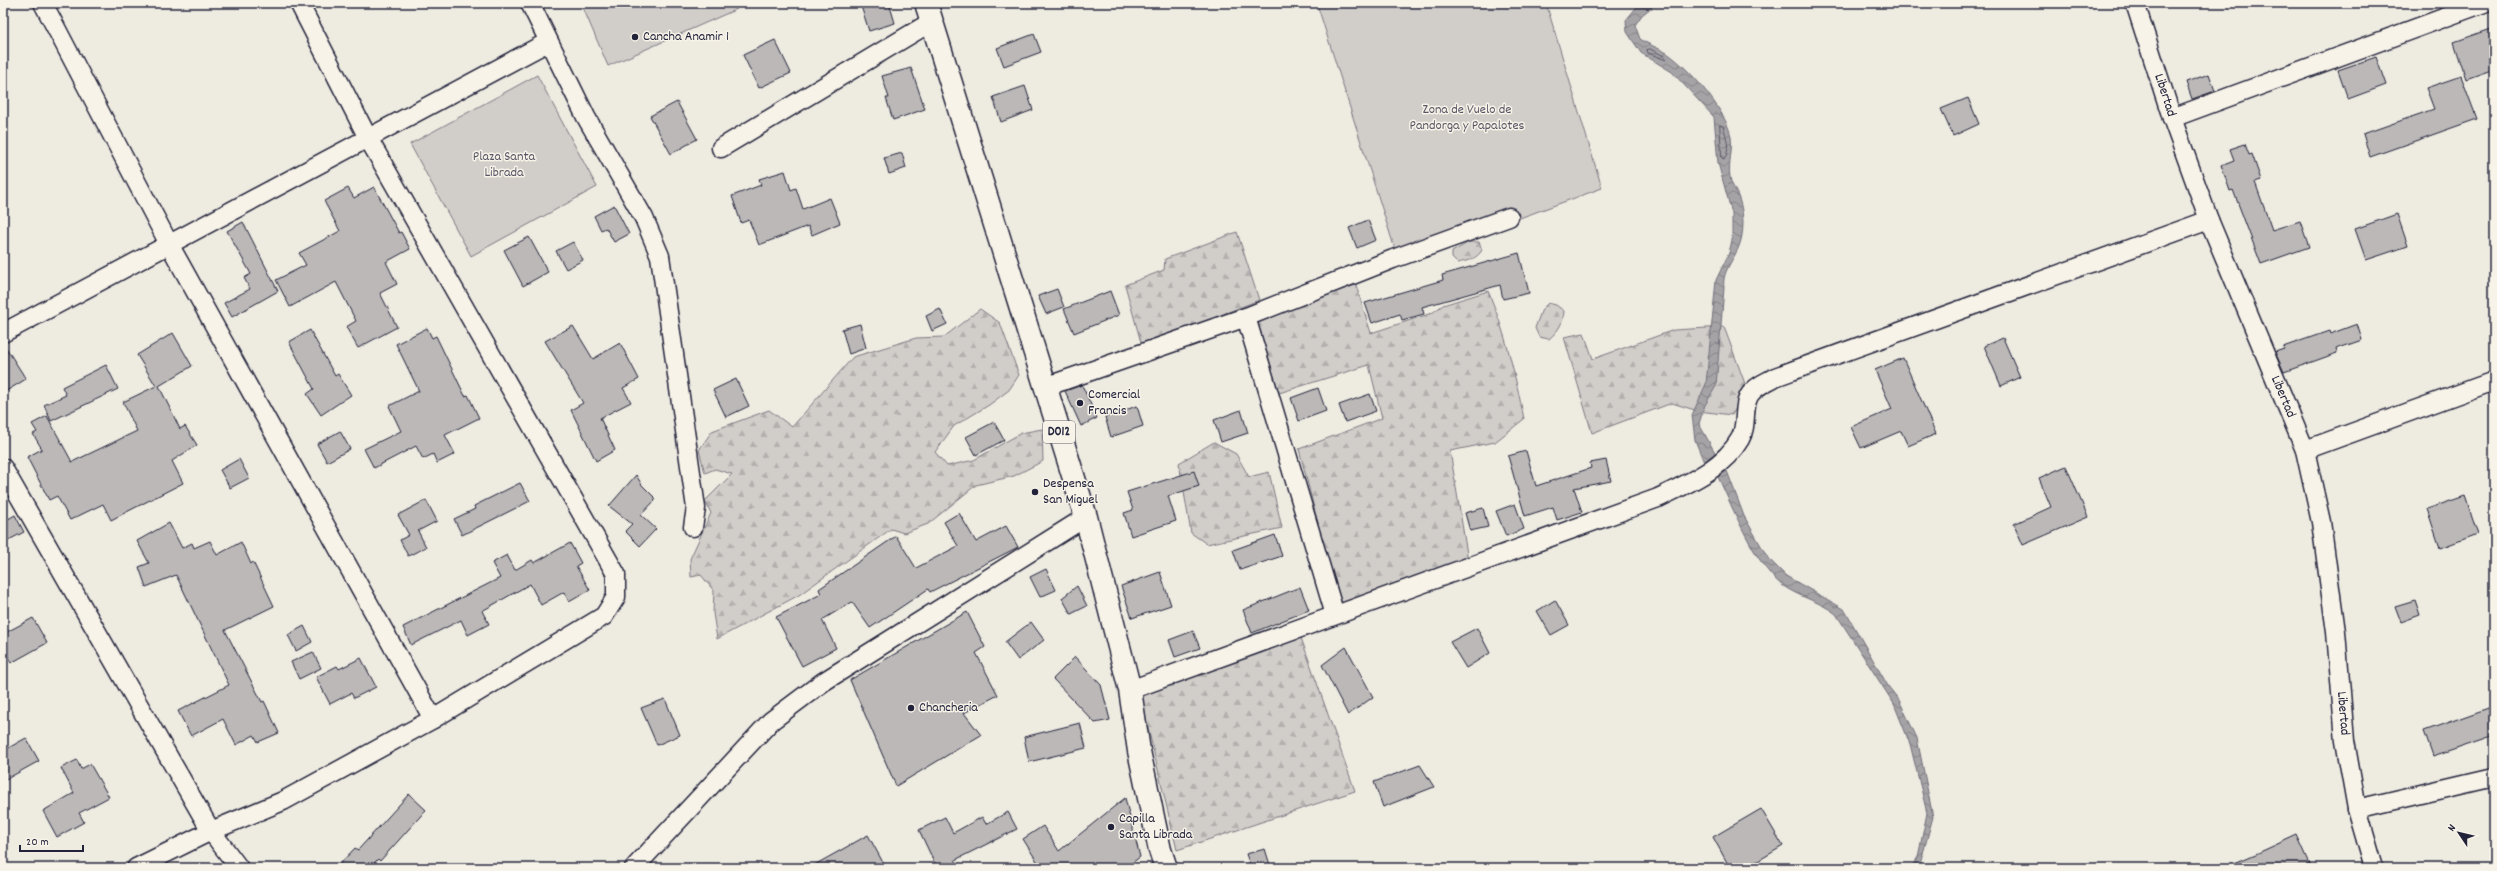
<svg xmlns="http://www.w3.org/2000/svg" width="2497" height="871" viewBox="0 0 2497 871" font-family="Dekko,sans-serif">
<defs>
<pattern id="forest-firs" width="22" height="20" patternUnits="userSpaceOnUse"><rect width="22" height="20" fill="#d1cdc9"/><path d="M5 1l3.5 6h-7zM16 11l3.5 6h-7z" fill="#b3b0ae"/></pattern>
<pattern id="water-waves" width="16" height="10" patternUnits="userSpaceOnUse"><rect width="16" height="10" fill="#a6a3a6"/><path d="M0 5q4-4 8 0t8 0" fill="none" stroke="#878488"/></pattern>
</defs>
<rect width="100%" height="100%" fill="#eeebe1"/>
<filter id="ink" filterUnits="userSpaceOnUse"><feTurbulence type="fractalNoise" baseFrequency=".025" numOctaves="2"/><feDisplacementMap in="SourceGraphic" scale="8" xChannelSelector="R" yChannelSelector="G"/><feConvolveMatrix kernelMatrix="1 2 1 2 8 2 1 2 1" color-interpolation-filters="sRGB"/></filter>
<g filter="url(#ink)">
<g fill="url(#forest-firs)" stroke="#7a7882">
<path d="M1237,232L1259,300L1142,346L1125,285L1164,270L1165,259Z"/>
<path d="M1469,242H1479L1482,250C1477,259 1467,261 1457,263L1452,258V252Z"/>
<path d="M1356,285L1371,333L1432,313L1443,305L1488,291C1506,333 1515,375 1524,419L1495,442L1450,451L1468,560L1339,606L1299,449L1382,418L1369,365L1279,393L1256,317Z"/>
<path d="M1548,303L1556,305L1564,311C1563,324 1558,331 1549,339L1539,337L1535,328L1542,309Z"/>
<path d="M980,309L1000,323L1019,375L1009,390L989,405L954,426L935,452L947,466L974,460L1021,433L1042,429L1043,461L1014,476L976,485L928,524L904,533L891,529L799,595L717,639L713,613L714,591L701,575L691,577L690,559L711,513L705,501L732,474L715,469L705,473L699,450L712,431L769,410L792,427L853,357L916,338L944,337Z"/>
<path d="M1724,327L1747,389L1732,415L1698,411L1672,403L1592,433L1564,337L1584,333L1593,359L1674,330Z"/>
<path d="M1214,442L1236,454L1249,477L1269,472L1282,528L1207,544L1191,533L1179,463Z"/>
<path d="M1300,635L1355,791L1177,850L1140,694Z"/>
</g>
<g fill="#d1cdc9" stroke="#7a7882">
<path d="M581,3H735L737,9L608,66Z"/>
<path d="M1320,3H1546L1602,188L1399,262L1317,4Z"/>
<path d="M537,75L597,187L471,256L410,144Z"/>
</g>
<g fill="url(#water-waves)" stroke="#716f7b">
<path d="M1640,3H1657L1642,15L1635,25L1640,39C1649,45 1659,48 1667,53C1689,68 1727,111 1731,137C1733,150 1728,163 1730,177C1731,185 1737,192 1739,199C1743,210 1744,224 1742,235C1739,257 1721,268 1724,288L1716,386L1704,407L1699,424L1717,456L1705,465L1695,440L1692,415L1706,384L1716,280L1729,253L1732,240V214L1718,163L1714,117L1672,72L1641,53L1627,32L1626,20Z"/>
<path d="M1727,471L1744,516L1768,558L1786,576L1844,609L1888,686L1899,700L1917,738L1933,817L1919,868H1911L1918,857L1927,813L1910,744L1894,704L1836,614C1820,601 1798,597 1782,585C1755,565 1733,508 1718,477Z"/>
</g>
<g fill="none" stroke-linecap="round" stroke-linejoin="round">
<g stroke="#575666" stroke-width="1">
<path d="M1650,49L1664,56L1666,60L1648,53L1647,50Z"/>
<path d="M1720,125L1723,126C1726,136 1731,150 1724,160L1722,158Z"/>
</g>
</g>
<g fill="#bbb8b7" stroke="#22223b">
<path d="M871,3H889L895,23L869,31L861,6Z"/>
<path d="M2494,28V69L2466,79L2454,42Z"/>
<path d="M1034,34L1041,52L1004,66L997,48Z"/>
<path d="M775,40L791,73L759,88L743,55Z"/>
<path d="M2376,57L2386,85L2348,99L2338,70Z"/>
<path d="M911,68L925,109L893,120L886,98H889L882,76Z"/>
<path d="M2209,74L2215,91L2192,99L2186,82Z"/>
<path d="M2461,76L2477,119L2370,157L2363,134L2434,109L2426,88Z"/>
<path d="M1025,86L1033,110L1001,122L993,97Z"/>
<path d="M1968,98L1979,124L1953,136L1941,109Z"/>
<path d="M677,102L697,139L671,154L650,116Z"/>
<path d="M2245,144L2249,155L2252,154L2261,180L2255,182L2272,230L2300,221L2309,247L2261,264L2233,190L2230,191L2221,165L2234,160L2230,149Z"/>
<path d="M902,153L906,168L889,174L884,158Z"/>
<path d="M785,171L791,190L796,188L803,209L830,198L840,223L812,235L808,226L759,245L749,220L741,223L732,196L761,185L759,179Z"/>
<path d="M374,187L399,233L401,232L410,249L386,262L397,284L380,293L397,327L358,348L346,327L356,321L336,282L290,307L276,280L306,265L299,253L340,231L324,201L348,188L354,198Z"/>
<path d="M614,205L629,234L614,242L606,228L601,230L594,216Z"/>
<path d="M2397,214L2408,246L2366,260L2355,229Z"/>
<path d="M1368,220L1376,240L1357,248L1349,228Z"/>
<path d="M243,222L278,291L232,317L224,303L250,289L244,278L251,274L227,231Z"/>
<path d="M529,237L548,272L523,286L504,250Z"/>
<path d="M573,242L583,260L566,269L556,251Z"/>
<path d="M1519,253L1529,293L1503,299L1500,285L1422,307L1424,314L1402,320L1400,314L1372,323L1365,303L1443,280L1442,275Z"/>
<path d="M1057,289L1064,307L1046,314L1038,296Z"/>
<path d="M1110,291L1119,315L1074,333L1064,309Z"/>
<path d="M940,309L947,324L932,331L926,316Z"/>
<path d="M860,324L866,348L849,354L842,329Z"/>
<path d="M2357,324L2362,340L2336,349L2337,353L2284,372L2275,352L2284,349L2283,347L2329,331L2330,334Z"/>
<path d="M573,326L593,359L620,343L639,379L623,388L631,402L600,418L615,450L596,461L571,410L583,403L545,341Z"/>
<path d="M427,328L432,338L436,336L465,396L468,395L479,418L445,435L455,454L437,463L433,454L423,459L416,446L374,468L364,449L401,431L389,406L419,391L396,344Z"/>
<path d="M310,330L335,376L338,374L351,395L321,415L307,394L314,389L289,342Z"/>
<path d="M173,333L192,366L159,386L180,429L185,426L197,445L172,461L183,483L111,520L103,504L70,520L57,496L49,500L27,457L42,449L33,434L37,432L32,424L47,416L72,462L137,431L123,402L156,386L137,355Z"/>
<path d="M2003,338L2020,377L2001,386L1984,346Z"/>
<path d="M3,343L26,379L3,393Z"/>
<path d="M1903,358L1936,434L1908,446L1901,431L1861,448L1851,427L1892,409L1875,370Z"/>
<path d="M106,365L118,389L51,421L44,405L66,395L62,387Z"/>
<path d="M736,379L749,406L726,417L713,390Z"/>
<path d="M1082,385L1097,418L1081,426L1065,391Z"/>
<path d="M1318,388L1326,411L1299,421L1291,398Z"/>
<path d="M1370,394L1376,411L1345,422L1339,405Z"/>
<path d="M1137,406L1143,426L1111,437L1105,417Z"/>
<path d="M1241,410L1248,433L1221,442L1214,420Z"/>
<path d="M994,422L1004,440L976,455L966,437Z"/>
<path d="M340,431L350,449L327,462L317,444Z"/>
<path d="M1526,451L1536,486L1591,468L1590,463L1606,460L1611,481L1574,488L1582,512L1557,520L1553,507L1525,516L1508,456Z"/>
<path d="M239,459L249,478L230,488L220,470Z"/>
<path d="M2066,466L2088,517L2023,545L2014,524L2051,507L2039,478Z"/>
<path d="M1194,471L1199,486L1168,496L1176,521L1131,536L1124,513L1133,510L1127,492Z"/>
<path d="M636,475L642,485L656,499L641,515L656,529L640,546L625,531L632,524L609,506Z"/>
<path d="M520,483L530,501L462,535L454,519L475,509L474,506Z"/>
<path d="M2465,496L2478,534L2440,548L2427,509Z"/>
<path d="M426,500L437,521L418,531L426,547L408,556L400,540L409,535L398,515Z"/>
<path d="M1515,504L1524,529L1506,536L1496,511Z"/>
<path d="M1483,508L1488,527L1470,531L1465,513Z"/>
<path d="M959,513L976,542L1006,526L1018,547L930,592L928,589L870,628L852,602L822,620L836,648L802,666L776,617L821,594L819,589L896,536L916,568L958,546L944,522Z"/>
<path d="M15,515L24,532L3,543V522Z"/>
<path d="M169,523L182,548L192,543L194,548L210,541L217,555L241,542L251,564L253,562L274,606L225,630L262,702L264,701L279,733L258,742L254,735L236,745L223,719L191,736L178,711L229,685L176,575L146,587L139,567L149,563L137,541Z"/>
<path d="M1275,535L1282,556L1240,570L1233,550Z"/>
<path d="M570,543L581,563L576,566L590,590L569,602L564,592L541,605L530,584L482,611L489,624L468,635L461,620L411,645L403,627L500,578L492,563L507,555L515,570L532,560L534,563Z"/>
<path d="M1046,569L1056,590L1040,597L1030,577Z"/>
<path d="M1160,572L1171,605L1132,618L1121,586Z"/>
<path d="M1077,586L1087,606L1071,614L1062,598Z"/>
<path d="M1300,587L1309,610L1252,633L1243,610Z"/>
<path d="M1555,600L1569,625L1551,635L1537,611Z"/>
<path d="M2415,600L2420,615L2401,622L2395,606Z"/>
<path d="M967,612L985,647L976,653L998,695L964,713L981,735L896,786L850,680Z"/>
<path d="M33,618L47,643L11,663L3,649V634Z"/>
<path d="M1031,622L1044,640L1018,660L1005,642Z"/>
<path d="M304,626L312,642L296,651L288,635Z"/>
<path d="M1477,628L1490,653L1466,668L1450,642Z"/>
<path d="M1193,631L1200,648L1175,657L1169,640Z"/>
<path d="M1346,647L1373,697L1348,715L1322,665Z"/>
<path d="M313,652L321,668L299,679L291,662Z"/>
<path d="M1075,657L1101,685L1110,720L1095,723L1053,679Z"/>
<path d="M361,658L376,687L354,698L351,693L330,704L316,677L337,666L339,669Z"/>
<path d="M665,699L680,735L657,745L641,708Z"/>
<path d="M2494,706V736L2433,757L2424,731Z"/>
<path d="M1080,723L1086,748L1029,762L1024,737Z"/>
<path d="M26,738L39,761L3,781V751Z"/>
<path d="M77,760L81,769L90,764L109,797L79,813L84,822L57,837L43,811L74,793L61,768Z"/>
<path d="M1420,765L1434,787L1383,807L1374,782Z"/>
<path d="M409,794L426,810L380,861L378,859L373,864L377,868H336L355,848L358,850Z"/>
<path d="M1125,798L1140,857L1125,868H1037L1040,866L1023,839L1043,826L1059,851Z"/>
<path d="M1761,809L1783,846L1746,868H1730L1713,837Z"/>
<path d="M1008,812L1017,829L955,860L962,868H937L919,830L945,817L953,833L982,817L986,824Z"/>
<path d="M868,835L886,868H809Z"/>
<path d="M2297,835L2312,868H2223L2258,853Z"/>
<path d="M1265,849L1271,868H1251L1246,854Z"/>
</g>
<g fill="none" stroke-linecap="round" stroke-linejoin="round">
<g stroke="#22223b" stroke-width="21">
<g id="minor">
<path d="M43,3L169,244L433,719"/>
<path d="M530,3L586,117L644,218L660,256L696,508L693,527"/>
<path id="s1" d="M2135,3L2172,118L2209,220L2305,450L2321,522L2336,632L2345,741L2357,809L2374,868"/>
<path d="M2172,118L2484,3"/>
<path d="M721,148L931,22"/>
<path d="M1246,317L1335,615"/>
<path d="M3,333L548,42"/>
<path d="M1045,387L1246,317L1393,259L1509,217"/>
<path d="M2305,450L2494,381"/>
<path d="M3,468L211,831L239,868"/>
<path d="M1130,690L1658,498C1688,483 1723,469 1740,439C1749,424 1740,401 1754,390C1760,384 1769,381 1775,377L2209,220"/>
<path d="M2357,809L2494,777"/>
<path d="M136,868L211,831L283,801L433,719L604,616L616,597V574L368,138L299,3"/>
<path d="M634,868L771,721L823,682L1086,517"/>
</g>
</g>
<g stroke="#22223b" stroke-width="25">
<path id="primary" d="M926,3L1086,517L1130,690L1139,751L1160,850L1166,868"/>
</g>
<use href="#minor" stroke="#f7f3e8" stroke-width="18"/>
<use href="#primary" stroke="#f7f3e8" stroke-width="22"/>
</g>
</g>
<g fill="#22223b" stroke="#f7f3e8" stroke-width="1.5">
<circle cx="635" cy="37" r="4"/>
<circle cx="1080" cy="403" r="4"/>
<circle cx="1035" cy="492" r="4"/>
<circle cx="911" cy="708" r="4"/>
<circle cx="1111" cy="827" r="4"/>
</g>
<g text-anchor="middle" dominant-baseline="central" stroke-width="3" stroke-linejoin="round" paint-order="stroke">
<rect fill="#f7f3e8" stroke="#62616f" stroke-width="1" x="1043" y="421" width="32" height="22" rx="3"/>
<g font-size="13" font-weight="bold" fill="#22223b">
<text x="1059" y="432">D012</text>
</g>
<g font-size="14" fill="#22223b" stroke="#f7f3e8" text-anchor="start">
<text x="643" y="37">Cancha Anamir 1</text>
<text x="1088" y="395">Comercial<tspan x="1088" dy="16">Francis</tspan></text>
<text x="1043" y="484">Despensa<tspan x="1043" dy="16">San Miguel</tspan></text>
<text x="919" y="708">Chancheria</text>
<text x="1119" y="819">Capilla<tspan x="1119" dy="16">Santa Librada</tspan></text>
</g>
<g font-size="14" fill="#22223b" stroke="#f7f3e8">
<text stroke="none"><textPath href="#s1" startOffset="97">Libertad</textPath></text>
<text stroke="none"><textPath href="#s1" startOffset="421">Libertad</textPath></text>
<text stroke="none"><textPath href="#s1" startOffset="745">Libertad</textPath></text>
</g>
<g font-size="14" fill="#575566" stroke="#f7f3e8">
<text x="1467" y="110">Zona de Vuelo de<tspan x="1467" dy="16">Pandorga y Papalotes</tspan></text>
<text x="504" y="157">Plaza Santa<tspan x="504" dy="16">Librada</tspan></text>
</g>
</g>
<rect width="2497" height="871" fill="none" stroke="#f7f3e8" stroke-width="16"/>
<rect x="8" y="8" width="2481" height="855" fill="none" stroke="#22223b" stroke-width="1.5" filter="url(#ink)"/>
<g transform="translate(2459 833) rotate(305)" stroke="#f7f3e8" stroke-width="3" paint-order="stroke">
<path d="M0-3L7 15L0 10L-7 15Z" fill="#22223b"/>
<text y="-6" font-size="11" font-weight="bold" text-anchor="middle" fill="#22223b">N</text>
</g>
<path d="M20 845v6h63v-6" fill="none" stroke="#22223b" stroke-width="2"/>
<text x="26" y="845" font-size="12" fill="#22223b" stroke="#f7f3e8" stroke-width="3" paint-order="stroke">20 m</text>
</svg>
